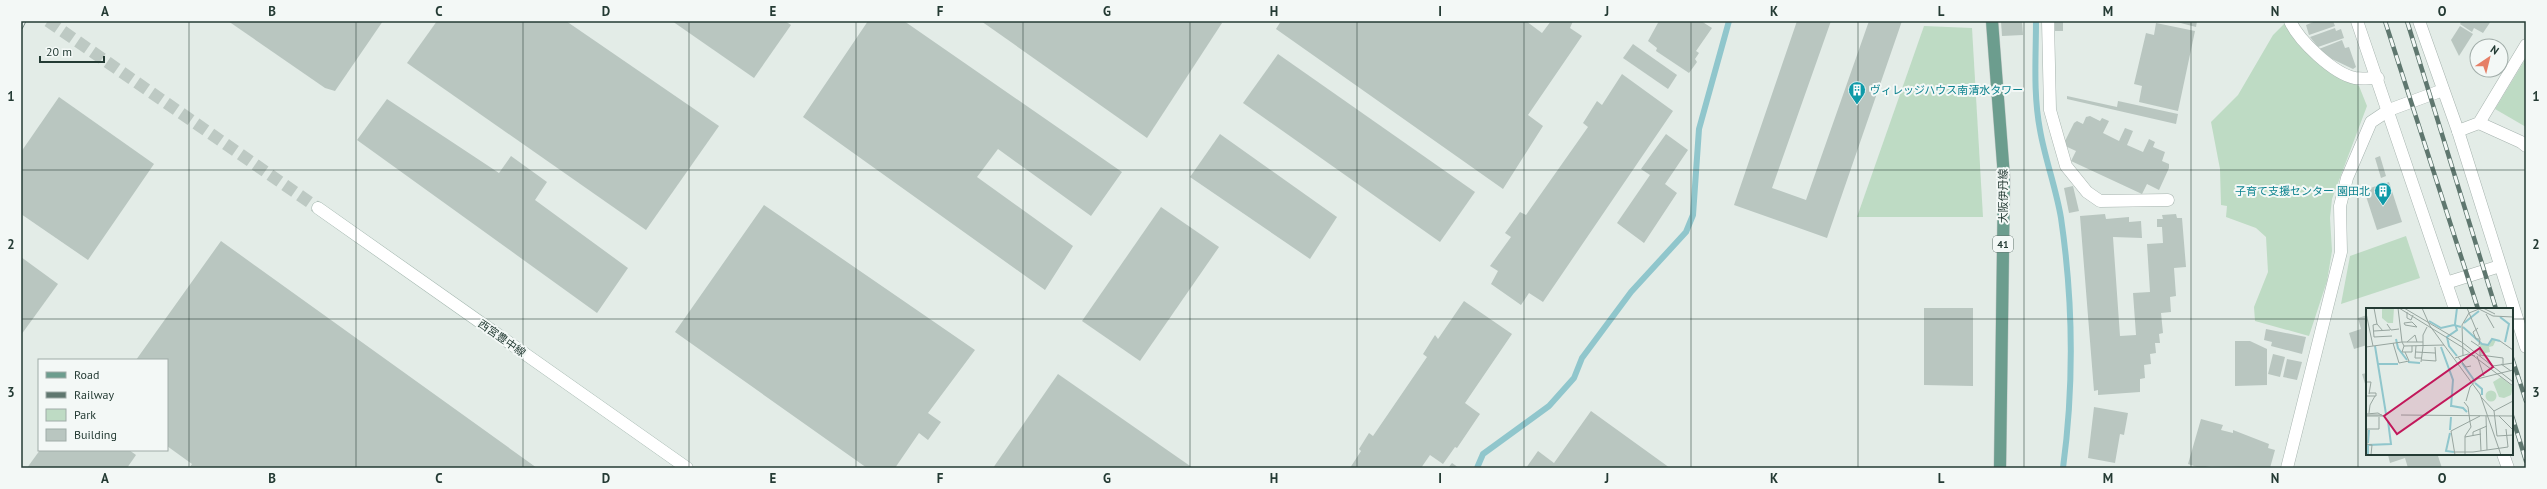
<svg xmlns="http://www.w3.org/2000/svg" width="2547" height="489" viewBox="0 0 2547 489" font-family="'PT Sans','Noto Sans JP',sans-serif">
<rect width="100%" height="100%" fill="#e3ece7"/>
<g fill="#bedbc4">
<path d="M2285,23L2334,73L2359,86L2367,106L2332,199L2330,218L2332,251L2327,281L2309,336L2255,321L2254,307L2268,272L2266,237L2256,228L2226,217L2227,206L2221,205L2220,169L2211,122L2238,95L2273,35Z"/>
<path d="M1924,26L1972,28L1983,217H1857Z"/>
<path d="M2526,58V127L2495,109Z"/>
<path d="M2406,236L2420,278L2341,304L2350,256Z"/>
</g>
<g fill="none" stroke-linecap="round" stroke-linejoin="round">
<g stroke="#90c6cc" stroke-width="6">
<path d="M2036,21C2036,57 2033,93 2040,130C2045,159 2056,188 2061,218C2073,300 2074,386 2063,468"/>
<path d="M1477,468L1483,454L1549,406L1574,378L1582,358L1631,292L1686,232L1693,215L1699,129L1729,21"/>
</g>
</g>
<g fill="#b9c6c0">
<path d="M228,21H383L335,91L325,88Z"/>
<path d="M437,21H566L719,126L646,230L407,63Z"/>
<path d="M672,21H785L791,25L754,78Z"/>
<path d="M868,21H904L1122,172L1091,216L998,149L977,177L1073,246L1045,290L803,117Z"/>
<path d="M981,21H1219L1222,23L1147,138Z"/>
<path d="M1281,21H1526L1542,33L1551,21H1573L1570,28L1582,36L1528,115L1543,126L1503,189L1276,29Z"/>
<path d="M1659,21H1701L1712,28L1696,51L1699,53L1695,59L1697,62L1689,73L1656,51L1657,48L1648,41Z"/>
<path d="M1797,21H1831L1772,188L1806,200L1869,21H1902L1827,238L1734,205Z"/>
<path d="M2001,21H2022L2023,35L2002,36Z"/>
<rect x="2055" y="21" width="8" height="10"/>
<path d="M2173,21H2197L2196,27Z"/>
<path d="M2316,21H2333L2335,26L2309,35L2306,25Z"/>
<path d="M2462,21H2491L2483,33L2474,28L2472,32L2460,24Z"/>
<path d="M2156,23L2195,31L2178,111L2139,102L2142,86L2134,84L2146,33L2154,35Z"/>
<path d="M2460,26L2473,34L2459,56L2451,40Z"/>
<path d="M2335,28L2336,31L2341,29L2344,38L2318,47L2310,37Z"/>
<path d="M2342,40L2345,48L2349,47L2356,67L2353,69L2332,59L2319,49Z"/>
<path d="M1633,44L1677,75L1668,89L1623,58Z"/>
<path d="M1278,54L1475,192L1440,242L1243,103Z"/>
<path d="M1622,74L1673,111L1543,302L1529,293L1521,305L1491,284L1498,271L1490,266L1511,237L1505,233L1520,212L1526,215L1588,127L1583,123L1597,101L1602,105Z"/>
<path d="M2067,96L2117,107L2118,101L2178,114L2176,124L2067,99Z"/>
<path d="M59,97L154,164L88,260L21,214V152Z"/>
<path d="M387,99L499,173L511,156L547,182L535,200L628,268L597,313L357,140Z"/>
<path d="M2090,116L2100,121L2102,118L2109,121L2103,133L2119,141L2125,128L2133,131L2127,145L2143,152L2149,139L2155,142L2153,147L2165,152L2162,161L2169,164V168L2159,190L2147,184L2142,194L2071,161L2076,151L2063,145L2074,123L2077,121L2083,124L2086,117Z"/>
<path d="M1220,134L1337,217L1310,259L1190,177Z"/>
<path d="M1666,134L1688,150L1665,184L1677,193L1644,243L1617,223L1650,175L1641,169Z"/>
<path d="M2380,156L2386,176L2381,178L2375,158Z"/>
<path d="M2389,182L2402,222L2377,230L2364,190Z"/>
<path d="M2073,186L2079,211L2069,213L2064,188Z"/>
<path d="M764,205L975,350L928,413L941,422L928,440L919,433L895,468H867L675,332Z"/>
<path d="M1161,207L1219,247L1140,361L1082,321Z"/>
<path d="M2105,214L2106,219L2129,217V222L2141,221L2142,238L2113,237L2120,336L2136,335L2133,293L2150,292L2147,244L2163,243L2162,227H2157V219H2163L2162,215L2176,214L2177,218H2182L2186,267L2174,268L2176,296L2170,297L2171,312L2161,313L2163,333L2159,334L2160,343H2155L2156,353L2150,354L2151,364L2144,365L2145,378L2140,379V392L2098,395V390L2094,391L2080,216Z"/>
<path d="M221,241L537,468H189L192,464L167,446V360H136Z"/>
<path d="M21,257L58,284L21,335Z"/>
<path d="M1464,301L1512,334L1465,403L1480,414L1457,448L1455,447L1443,464L1430,455L1421,468H1350L1361,451L1359,449L1369,433L1373,436L1427,357L1423,354L1435,335L1438,339Z"/>
<path d="M1924,308H1973V386L1924,385Z"/>
<path d="M2367,315V345L2354,349L2349,333L2361,329L2358,318Z"/>
<path d="M2266,329L2306,337L2302,354L2271,346L2272,342L2264,340Z"/>
<path d="M2235,341H2250L2267,349V385L2235,386Z"/>
<path d="M2273,354L2285,357L2280,377L2268,374Z"/>
<path d="M2287,359L2302,362L2297,380L2283,377Z"/>
<path d="M2367,373V390L2362,374Z"/>
<path d="M1058,374L1193,468H993Z"/>
<path d="M2094,407L2128,413L2124,435L2120,434L2115,463L2088,458Z"/>
<path d="M1591,411L1670,468H1526L1538,451L1554,463Z"/>
<path d="M2201,419L2223,425L2221,430L2233,433V430L2269,444L2268,448L2275,450L2270,468L2211,466L2200,468L2188,464Z"/>
<path d="M40,450H129L136,455L127,468H27Z"/>
<path d="M2391,454H2443L2438,456L2442,468H2408L2405,458L2390,463L2388,455Z"/>
<path d="M1452,463L1459,468H1448Z"/>
</g>
<g fill="none" stroke-linecap="round" stroke-linejoin="round">
<path stroke="#bdc9c3" stroke-width="12" stroke-dasharray="12 6" stroke-linecap="butt" d="M48,21L318,208"/>
<g stroke="#a6b3ae" stroke-width="13">
<g id="minor">
<path d="M2048,21L2050,110L2066,166L2087,192L2100,201L2168,200"/>
<path d="M2290,21C2299,41 2334,74 2355,78C2362,79 2370,78 2378,78"/>
<path d="M2357,21L2455,309"/>
<path d="M2419,21L2458,131L2526,347"/>
<path d="M2479,123L2521,142L2526,146"/>
<path d="M2458,131L2479,123L2526,45"/>
<path d="M2446,283L2500,266"/>
<path d="M2503,454L2508,468"/>
<path d="M2287,468L2341,252L2340,206L2347,178L2371,122L2389,110L2443,90"/>
</g>
</g>
<g stroke="#a2b6ae" stroke-width="13">
<path id="secondary" d="M318,208L687,468"/>
</g>
<g stroke="#c2c8c6" stroke-width="13">
<path id="primary" d="M1992,21L2004,177L2000,468"/>
</g>
<use href="#minor" stroke="#fff" stroke-width="12"/>
<use href="#secondary" stroke="#fff" stroke-width="12"/>
<use href="#primary" stroke="#6c9d8e" stroke-width="12"/>
<g stroke="#5f776f" stroke-width="4.5">
<g id="rail">
<path d="M2385,21L2478,309"/>
<path d="M2407,21L2496,309"/>
<path d="M21,27L24,21"/>
<path d="M2512,358L2526,401"/>
<path d="M2512,416L2526,461"/>
</g>
</g>
<use href="#rail" stroke="#f3f8f6" stroke-width="3" stroke-dasharray="9" stroke-linecap="butt"/>
</g>
<path fill="none" stroke="#243b34" stroke-width="1" stroke-opacity="0.55" d="M189,21V468M356,21V468M523,21V468M689,21V468M856,21V468M1023,21V468M1190,21V468M1357,21V468M1524,21V468M1691,21V468M1858,21V468M2024,21V468M2191,21V468M2358,21V468M21,170H2526M21,319H2367M2512,319H2526"/>
<defs>
<g id="building-pin" transform="scale(0.9)"><path d="M0 17L-7.5 6A9.5 9.5 0 1 1 7.5 6Z" fill="#0f9aa8" stroke="#f3f8f6"/><path d="M-4-6H4V6H1V3H-1V6H-4ZM-2.5-4.3h1.7v1.8h-1.7ZM.8-4.3h1.7v1.8H.8ZM-2.5-1h1.7V.8h-1.7ZM.8-1h1.7V.8H.8Z" fill="#fff"/></g>
</defs>
<g fill-rule="evenodd">
<use href="#building-pin" x="1857" y="90"/>
<use href="#building-pin" x="2383" y="191"/>
</g>
<g text-anchor="middle" dominant-baseline="central" stroke-width="4" stroke-linejoin="round" paint-order="stroke">
<rect fill="#f3f8f6" stroke="#62746e" stroke-width="1" x="1993" y="236" width="20" height="16" rx="3"/>
<g font-size="10" font-weight="bold" fill="#243b34">
<text x="2003" y="244">41</text>
</g>
<g font-size="11" fill="#0d838f" stroke="#f3f8f6" text-anchor="start">
<text x="1870" y="90">ヴィレッジハウス南清水タワー</text>
<text x="2370" y="191" text-anchor="end">子育て支援センター 園田北</text>
</g>
<g font-size="11" fill="#243b34" stroke="#f3f8f6">
<text transform="translate(2003 196) rotate(-90)">大阪伊丹線</text>
<text transform="translate(502 338) rotate(35)">西宮豊中線</text>
</g>
</g>
<g transform="translate(2366 308)">
<rect width="147" height="147" fill="#e3ece7"/>
<path d="M16,0H28L27,15H22L16,10ZM126,31L130,32L127,38L123,39L124,44L115,46L114,36L122,37ZM135,69L147,79L145,87L138,90L133,89L127,74ZM119.5 88a5.5 5.5 0 1 1 11 0a5.5 5.5 0 1 1-11 0Z" fill="#bedbc4"/>
<path fill="none" stroke="#90c6cc" stroke-width="2" d="M134,9L143,16L139,34M63,13L75,20L88,17L95,19M98,15L113,3M97,19L116,36L122,37L126,31L134,33M30,31L32,40L41,52M9,38L20,106M75,39L87,72L85,99M91,48L83,38L81,29L91,22L89,16L91,0M42,54L54,55M96,55L108,72M12,56H32M109,75L116,81V87M86,98L97,100L101,104M84,122L85,109M84,125L80,143L88,144M2,135L3,122M2,147V137L25,136L22,113"/>
<path fill="none" stroke="#97a59f" stroke-width="1" d="M8,0L11,16L17,23M32,0L36,34M33,0L96,39L147,78M38,0L97,35L147,74M56,0L64,18L114,86L135,147M101,0L114,31L113,37M117,0L129,6M41,4V10L45,12L47,7M0,5L7,38M120,6L128,20M46,14L51,19L39,17L38,15ZM11,16L7,17L8,29L26,28M21,16L25,22L33,21M112,20L107,24L110,31H113M8,23L24,22M105,33L114,39V48M134,33L147,42M36,34L38,38L78,37M41,34L49,27L51,34M27,35L33,55L43,53L39,44M38,38L36,44H46V38M50,38L49,50H56M0,39L36,34H57M57,39V27L61,19M50,44L69,45M114,47L137,50V56M97,48L96,17L103,5L113,1L127,8L147,9M111,48L118,68M92,49L100,59L105,58M89,50L102,46L109,48M56,52L70,53L69,39M55,54L57,39M135,56L145,63M127,58L147,55M0,74H5L3,86M0,88H10V85H3M115,89L128,103L131,128L147,127M100,93L104,79L111,71L147,62M98,94L102,99L104,114M128,103L147,93M3,105L4,97L9,88M0,106L12,105L17,108H0M0,107H16M35,107L147,108M120,108L121,142M133,108L147,122M0,121H13V109M114,121L115,143M107,128V124L121,118M99,129L115,126M0,136L6,137L5,147M1,136V121M89,144H107L142,139L140,121M89,147L85,123L114,108M99,147V128L105,119L104,114"/>
<path fill="#c2185b" fill-opacity="0.15" stroke="#c2185b" stroke-width="2" d="M114,40L127,59L31,126L18,108Z"/>
<rect width="147" height="147" fill="none" stroke="#243b34" stroke-width="2"/>
</g>
<rect width="2547" height="489" fill="none" stroke="#f3f8f6" stroke-width="44"/>
<rect x="38" y="359" width="130" height="92" fill="#f3f8f6" stroke="#a0aca8"/>
<rect x="46" y="372" width="20" height="6" fill="#6c9d8e" stroke="#a0aca8"/>
<text x="74" y="379" font-size="12" fill="#243b34">Road</text>
<rect x="46" y="392" width="20" height="6" fill="#5f776f" stroke="#a0aca8"/>
<text x="74" y="399" font-size="12" fill="#243b34">Railway</text>
<rect x="46" y="409" width="20" height="12" fill="#bedbc4" stroke="#a0aca8"/>
<text x="74" y="419" font-size="12" fill="#243b34">Park</text>
<rect x="46" y="429" width="20" height="12" fill="#b9c6c0" stroke="#a0aca8"/>
<text x="74" y="439" font-size="12" fill="#243b34">Building</text>
<g transform="translate(2489 58) rotate(35)"><circle r="19" fill="#f3f8f6" stroke="#a0aca8"/>
<path d="M0-3L7 15L0 10L-7 15Z" fill="#e67f67"/>
<text y="-6" font-size="11" font-weight="bold" text-anchor="middle" fill="#243b34">N</text>
</g>
<path d="M40 56v6h64v-6" fill="none" stroke="#243b34" stroke-width="2"/>
<text x="46" y="56" font-size="12" fill="#243b34" stroke="#f3f8f6" stroke-width="3" paint-order="stroke">20 m</text>
<rect x="22" y="22" width="2503" height="445" fill="none" stroke="#243b34" stroke-width="1.5"/>
<g font-size="13" text-anchor="middle" font-weight="bold" fill="#243b34">
<text x="105" y="16">A</text>
<text x="272" y="16">B</text>
<text x="439" y="16">C</text>
<text x="606" y="16">D</text>
<text x="773" y="16">E</text>
<text x="940" y="16">F</text>
<text x="1107" y="16">G</text>
<text x="1274" y="16">H</text>
<text x="1440" y="16">I</text>
<text x="1607" y="16">J</text>
<text x="1774" y="16">K</text>
<text x="1941" y="16">L</text>
<text x="2108" y="16">M</text>
<text x="2275" y="16">N</text>
<text x="2442" y="16">O</text>
<text x="11" y="101">1</text>
<text x="2536" y="101">1</text>
<text x="11" y="249">2</text>
<text x="2536" y="249">2</text>
<text x="11" y="397">3</text>
<text x="2536" y="397">3</text>
<text x="105" y="483">A</text>
<text x="272" y="483">B</text>
<text x="439" y="483">C</text>
<text x="606" y="483">D</text>
<text x="773" y="483">E</text>
<text x="940" y="483">F</text>
<text x="1107" y="483">G</text>
<text x="1274" y="483">H</text>
<text x="1440" y="483">I</text>
<text x="1607" y="483">J</text>
<text x="1774" y="483">K</text>
<text x="1941" y="483">L</text>
<text x="2108" y="483">M</text>
<text x="2275" y="483">N</text>
<text x="2442" y="483">O</text>
</g>
</svg>
